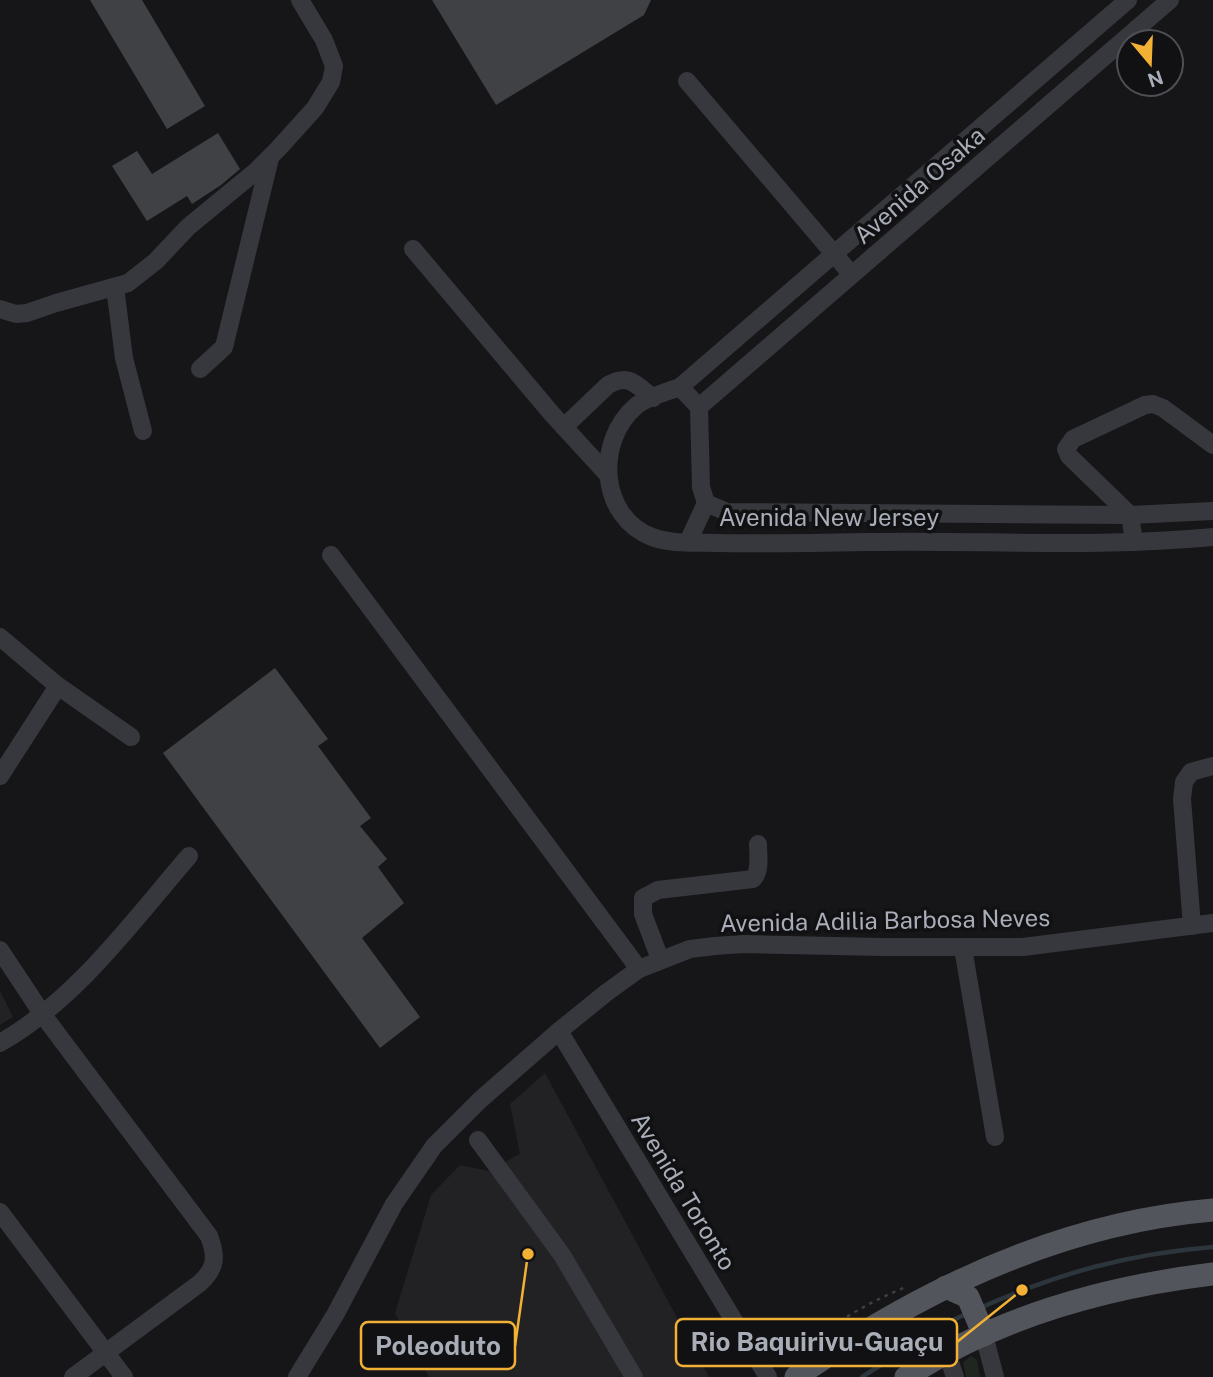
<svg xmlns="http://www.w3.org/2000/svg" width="1213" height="1377" viewBox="0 0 1213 1377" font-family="'Public Sans',sans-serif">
<rect width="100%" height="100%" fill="#161618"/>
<g fill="#222225">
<path d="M0,991L13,1017L0,1025Z"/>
<path d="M545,1073L709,1377H429L395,1313L431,1195L460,1165L488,1171L520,1154L510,1104Z"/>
</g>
<path fill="#1e261f" d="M971,1356L977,1360L980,1377H966L963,1362Z"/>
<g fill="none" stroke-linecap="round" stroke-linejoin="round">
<g stroke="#2c353c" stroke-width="4.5">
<path d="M980,1308C1059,1273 1127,1254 1213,1247"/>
<path d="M862,1377L947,1323L966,1314"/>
</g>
</g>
<g fill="#404145">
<path d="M90,0H142L205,106L167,129Z"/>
<path d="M432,0H651L644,15L496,105Z"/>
<path d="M218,133L240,169L221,185L192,204L187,196L147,221L112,166L137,151L152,174Z"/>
<path d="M275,668L328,739L318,746L371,818L360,826L387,859L378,867L404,903L362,938L420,1017L380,1048L163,753Z"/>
</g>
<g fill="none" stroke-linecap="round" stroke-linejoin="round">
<path stroke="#3d3f44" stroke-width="2.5" stroke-dasharray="3.5 5" stroke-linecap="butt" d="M778,1366C816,1335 860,1305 906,1287"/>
<g stroke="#37383d" stroke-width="18">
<path d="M1128,0L680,387C667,392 647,397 636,406C595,441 599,517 652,537C673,545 698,542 721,543C770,544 819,543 869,542C983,540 1099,548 1213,537"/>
<path d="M687,81L852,275"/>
<path d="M413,249L552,414L608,475"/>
<path d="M115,287L124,358L143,431"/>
<path d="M0,309L16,314L27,313L56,303L128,283L156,261L188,227L255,172L278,149L315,108L331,82L334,66L324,40L300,0"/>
<path d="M200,369L224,347L270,158"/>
<path d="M680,387L699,407L701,487L706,503L727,512L1130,515L1213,511"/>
<path d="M699,407L1170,0"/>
<path d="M564,427L608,385C630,373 636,385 653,398"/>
<path d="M688,542L706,503"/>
<path d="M1134,542L1130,515L1069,456L1066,449L1073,439L1145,405L1153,404L1163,408L1213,445"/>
<path d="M331,555L639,969"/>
<path d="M0,637L58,686L131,737"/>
<path d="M0,776L58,686"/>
<path d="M1192,926L1182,799L1184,782L1191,772L1213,766"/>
<path d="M963,948L995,1137"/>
<path d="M0,950L43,1015L209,1236C217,1257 216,1268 200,1283L73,1377"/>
<path d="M660,959L643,914V898L658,890L753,879C761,871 758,855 758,844"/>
<path d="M559,1031L768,1377"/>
<path d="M0,1043C77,999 132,922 189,856"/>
<path d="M478,1140L562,1255L634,1377"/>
<path d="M0,1212L124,1377"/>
<path d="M984,1335L995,1377"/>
<path d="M947,1353L955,1377"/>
<path d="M297,1377L335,1315L394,1204L434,1146L480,1100L559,1031L606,993L639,969L690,949L715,946L743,944L882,947H1023L1213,923"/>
</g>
<g stroke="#53555c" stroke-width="23">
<path d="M946,1287L968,1297L984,1335"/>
<path d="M796,1377C920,1290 1060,1223 1213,1210"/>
<path d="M906,1377C997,1317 1106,1287 1213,1274"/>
</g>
</g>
<g text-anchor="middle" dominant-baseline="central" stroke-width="7" stroke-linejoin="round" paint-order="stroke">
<g font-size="24" fill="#a8adb8" stroke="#111113">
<text transform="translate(919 185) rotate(-41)">Avenida Osaka</text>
<text x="829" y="517">Avenida New Jersey</text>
<text transform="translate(885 920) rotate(-1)">Avenida Adilia Barbosa Neves</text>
<text transform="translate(684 1191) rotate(59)">Avenida Toronto</text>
</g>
</g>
<path fill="none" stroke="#f2b134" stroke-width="2.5" d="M1022 1290L957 1342M528 1254L515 1346"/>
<g fill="#f2b134" stroke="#111113" stroke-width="2.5">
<circle cx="1022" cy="1290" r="7"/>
<circle cx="528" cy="1254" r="7"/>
</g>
<g fill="#111113" stroke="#f2b134" stroke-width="2.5">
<rect x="676" y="1319" width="281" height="47" rx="7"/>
<rect x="361" y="1322" width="154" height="47" rx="7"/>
</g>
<g font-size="26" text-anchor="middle" font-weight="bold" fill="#a8adb8">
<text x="817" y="1351">Rio Baquirivu-Guaçu</text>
<text x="438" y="1355">Poleoduto</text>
</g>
<g transform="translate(1150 63) rotate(161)"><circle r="33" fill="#111113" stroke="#4d4f55" stroke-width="2"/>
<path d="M0-5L12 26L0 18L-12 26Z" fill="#f2b134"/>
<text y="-10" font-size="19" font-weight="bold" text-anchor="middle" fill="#a8adb8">N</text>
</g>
</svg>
